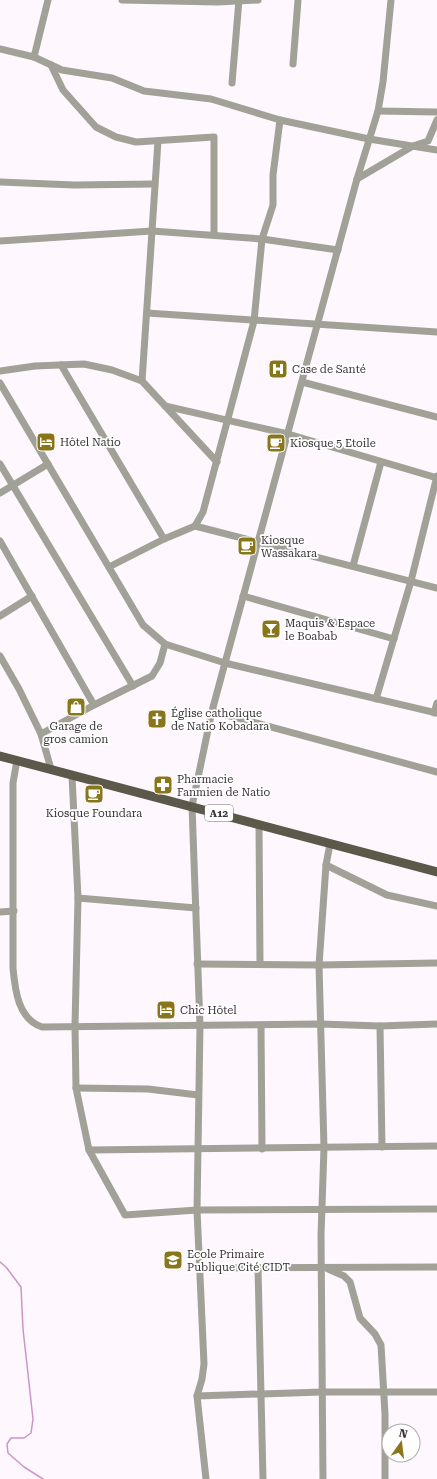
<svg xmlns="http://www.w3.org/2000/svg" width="437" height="1479" viewBox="0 0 437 1479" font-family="'Roboto Serif',serif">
<rect width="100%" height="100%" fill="#fef7fd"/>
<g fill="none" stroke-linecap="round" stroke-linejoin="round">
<path stroke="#cb95c6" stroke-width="1.5" d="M0,1262L6,1267L21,1287L23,1329L33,1419L31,1433L24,1438H11L7,1444L8,1453L24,1467L43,1479"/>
<g stroke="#a2a198" stroke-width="7">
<path d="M122,0L218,2L258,0"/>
<path d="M0,49L34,57L62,70L112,78L144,91L211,99L280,120L369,139L437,150"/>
<path d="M34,57L48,0"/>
<path d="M293,64L298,0"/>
<path d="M51,65L63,90L96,127L116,137L136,142L214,137V235"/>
<path d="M232,83L239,0"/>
<path d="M378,111L437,112"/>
<path d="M357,179L413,146L428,141L437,120"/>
<path d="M0,182L74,185L154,184"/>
<path d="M0,241L152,231L262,239L338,250"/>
<path d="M147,313L437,332"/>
<path d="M61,365L164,539"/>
<path d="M0,371L35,366L84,364L112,370L142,381L217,462"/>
<path d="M142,381L158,141"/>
<path d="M302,382L437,417"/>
<path d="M0,383L143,625L165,644L225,663L437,713"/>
<path d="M165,406L288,434L437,478"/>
<path d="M0,464L133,686"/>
<path d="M0,493L48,464"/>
<path d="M195,526L437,588"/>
<path d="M0,541L94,705"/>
<path d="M353,566L381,462"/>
<path d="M109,567L164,539L195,526L203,512L254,321L262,239L273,205V175L280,120"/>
<path d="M243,596L394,639"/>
<path d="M0,616L32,596"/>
<path d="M0,656L19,689L41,734L51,769"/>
<path d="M376,699L411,581L437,476"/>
<path d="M212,711L437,772"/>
<path d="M434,713L437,703"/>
<path d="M41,734L94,705L152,676L160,663L165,644"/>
<path d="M17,760L13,783V968C15,990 18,1019 42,1027L320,1024L380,1026L437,1024"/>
<path d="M72,776L78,898L75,1026L76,1088L89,1150L125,1215L197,1210L437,1209"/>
<path d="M259,824L260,964"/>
<path d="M326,865L387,895L437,906"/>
<path d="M78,898L196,908"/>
<path d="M0,912L14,911"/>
<path d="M197,964L319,965L437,963"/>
<path d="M261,1026L262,1149"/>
<path d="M380,1026L382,1147"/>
<path d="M76,1088L148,1089L198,1095"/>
<path d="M89,1150L437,1146"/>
<path d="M198,1268L437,1267"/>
<path d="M258,1268L263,1479"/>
<path d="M328,1269L344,1276L350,1282L360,1318L375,1334L381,1345L385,1414V1479"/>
<path d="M197,1396L322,1392H437"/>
<path d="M206,1479L197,1396L202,1379L204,1364L197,1210L200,1026L192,806L212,711L225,663L357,179L378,111L383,82L391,0"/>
<path d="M323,1479L321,1235L324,1148L319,965L326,865L330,844"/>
</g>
<path stroke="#5c584a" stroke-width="9" d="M0,756L437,872"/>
</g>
<defs>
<g id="hospital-square" transform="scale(1)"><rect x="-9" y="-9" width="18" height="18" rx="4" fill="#8a761a" stroke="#fff"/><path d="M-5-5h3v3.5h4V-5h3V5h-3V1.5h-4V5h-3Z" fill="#fff"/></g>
<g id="hotel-square" transform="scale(1)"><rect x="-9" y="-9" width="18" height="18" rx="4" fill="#8a761a" stroke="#fff"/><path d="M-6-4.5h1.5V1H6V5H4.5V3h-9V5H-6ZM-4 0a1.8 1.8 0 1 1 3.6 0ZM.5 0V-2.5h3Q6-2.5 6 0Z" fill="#fff"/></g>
<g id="cafe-square" transform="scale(1)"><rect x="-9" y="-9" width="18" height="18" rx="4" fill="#8a761a" stroke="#fff"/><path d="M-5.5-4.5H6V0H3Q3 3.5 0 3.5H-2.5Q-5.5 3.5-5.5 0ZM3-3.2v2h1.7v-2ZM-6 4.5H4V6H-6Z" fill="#fff"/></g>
<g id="bar-square" transform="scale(1)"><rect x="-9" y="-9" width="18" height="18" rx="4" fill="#8a761a" stroke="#fff"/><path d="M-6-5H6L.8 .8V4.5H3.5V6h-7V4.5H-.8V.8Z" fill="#fff"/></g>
<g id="shop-square" transform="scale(1)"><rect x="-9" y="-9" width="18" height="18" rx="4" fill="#8a761a" stroke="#fff"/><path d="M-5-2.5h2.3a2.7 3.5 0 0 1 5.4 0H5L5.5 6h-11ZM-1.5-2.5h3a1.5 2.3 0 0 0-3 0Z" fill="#fff"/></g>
<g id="church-square" transform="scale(1)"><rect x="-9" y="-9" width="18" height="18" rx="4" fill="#8a761a" stroke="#fff"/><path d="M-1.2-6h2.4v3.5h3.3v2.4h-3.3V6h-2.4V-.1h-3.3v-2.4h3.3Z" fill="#fff"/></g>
<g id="pharmacy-square" transform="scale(1)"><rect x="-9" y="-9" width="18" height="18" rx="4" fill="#8a761a" stroke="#fff"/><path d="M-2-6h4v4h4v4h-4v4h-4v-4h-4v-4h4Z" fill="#fff"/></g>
<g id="school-square" transform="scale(1)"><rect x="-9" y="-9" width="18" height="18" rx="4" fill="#8a761a" stroke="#fff"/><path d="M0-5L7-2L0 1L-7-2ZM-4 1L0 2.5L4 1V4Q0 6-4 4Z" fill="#fff"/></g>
</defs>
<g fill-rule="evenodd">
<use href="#hospital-square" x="278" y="369"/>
<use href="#hotel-square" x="46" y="442"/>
<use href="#cafe-square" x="276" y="443"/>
<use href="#cafe-square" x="247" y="546"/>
<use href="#bar-square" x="271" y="629"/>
<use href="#shop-square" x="76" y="707"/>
<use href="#church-square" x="157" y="719"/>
<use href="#pharmacy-square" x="163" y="785"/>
<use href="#cafe-square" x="94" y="794"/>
<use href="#hotel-square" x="166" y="1010"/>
<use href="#school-square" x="173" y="1260"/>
</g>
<g text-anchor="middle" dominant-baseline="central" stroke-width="3.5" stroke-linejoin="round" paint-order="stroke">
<rect fill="#fff" stroke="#746f73" stroke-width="1" x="205" y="805" width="28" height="16" rx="3"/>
<g font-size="10" font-weight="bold" fill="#383137">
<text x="219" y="813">A12</text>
</g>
<g font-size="11" fill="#383137" stroke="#fff" text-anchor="start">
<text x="292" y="369">Case de Santé</text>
<text x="60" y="442">Hôtel Natio</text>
<text x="290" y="443">Kiosque 5 Etoile</text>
<text x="261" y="540">Kiosque<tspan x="261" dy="13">Wassakara</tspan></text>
<text x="285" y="623">Maquis &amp; Espace<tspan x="285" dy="13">le Boabab</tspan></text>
<text x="171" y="713">Église catholique<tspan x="171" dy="13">de Natio Kobadara</tspan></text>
<text x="76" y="726" text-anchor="middle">Garage de<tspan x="76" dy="13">gros camion</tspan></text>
<text x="177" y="779">Pharmacie<tspan x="177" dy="13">Fanmien de Natio</tspan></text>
<text x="94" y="813" text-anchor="middle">Kiosque Foundara</text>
<text x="180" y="1010">Chic Hôtel</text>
<text x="187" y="1254">Ecole Primaire<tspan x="187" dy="13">Publique Cité CIDT</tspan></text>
</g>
</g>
<g transform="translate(401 1443) rotate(14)"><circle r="19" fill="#ffffff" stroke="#afadaf"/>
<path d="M0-3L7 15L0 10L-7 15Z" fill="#8a761a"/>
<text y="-6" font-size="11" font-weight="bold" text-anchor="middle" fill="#383137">N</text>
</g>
</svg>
